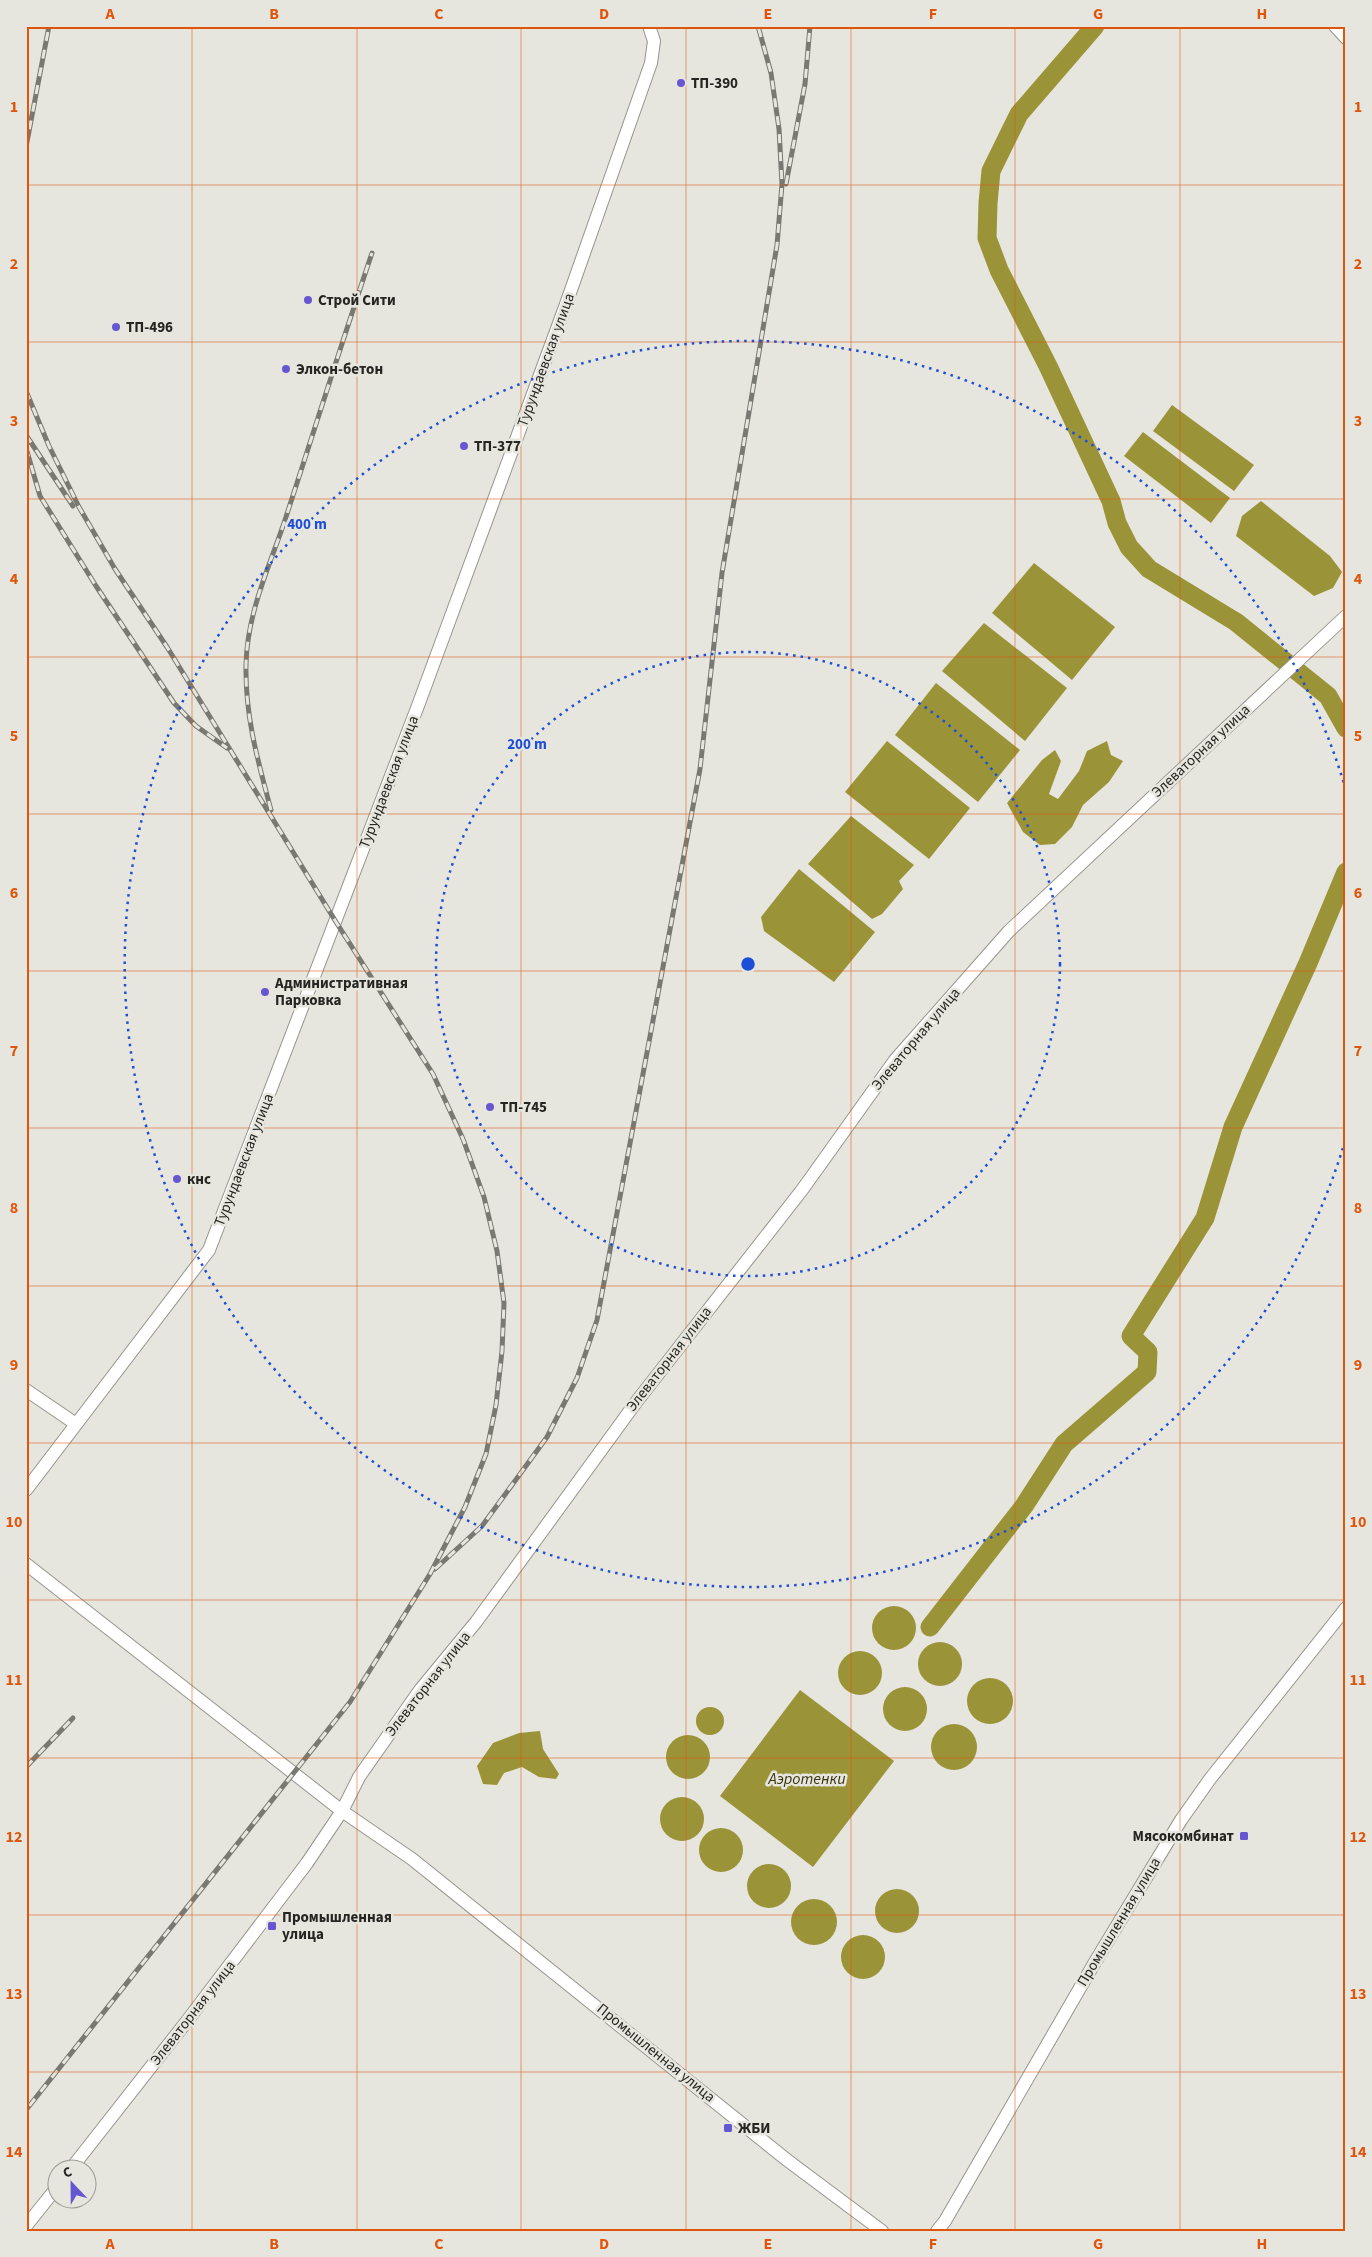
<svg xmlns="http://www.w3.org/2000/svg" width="1372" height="2257" viewBox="0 0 1372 2257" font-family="'Source Sans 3',sans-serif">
<rect width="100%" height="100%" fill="#e7e6de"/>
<g fill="#9b9338">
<path d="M1172,405L1254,465L1234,491L1153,431Z"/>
<path d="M1143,432L1230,498L1211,523L1124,456Z"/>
<path d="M1261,501L1330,556L1342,572L1333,588L1314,596L1236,536L1242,516Z"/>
<path d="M1034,563L1115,627L1072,680L992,613Z"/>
<path d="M984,623L1067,688L1025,741L942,671Z"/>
<path d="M936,683L1020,750L978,802L895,735Z"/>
<path d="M887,741L970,808L929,859L845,792Z"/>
<path d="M1107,741L1111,755L1123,761L1109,782L1083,805L1072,827L1055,844L1040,845L1023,832L1007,803L1042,760L1055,750L1061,761L1049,794L1058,799L1079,771L1087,751Z"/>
<path d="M851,816L914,865L899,881L903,889L882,914L872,919L808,864Z"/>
<path d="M799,869L875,932L834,982L764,931L761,917Z"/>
<circle cx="894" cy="1628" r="22"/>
<circle cx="940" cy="1664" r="22"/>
<circle cx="860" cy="1673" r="22"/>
<circle cx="990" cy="1701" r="23"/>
<circle cx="905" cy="1709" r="22"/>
<path d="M800,1690L894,1761L813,1867L720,1796Z"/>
<circle cx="710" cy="1721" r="14"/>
<circle cx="954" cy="1747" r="23"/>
<path d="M540,1731L543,1749L559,1774L556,1779L539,1777L522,1767L504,1773L497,1785L483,1784L477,1766L493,1743L519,1733Z"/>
<circle cx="688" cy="1757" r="22"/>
<circle cx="682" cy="1819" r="22"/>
<circle cx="721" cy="1850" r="22"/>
<circle cx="769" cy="1886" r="22"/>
<circle cx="897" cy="1911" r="22"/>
<circle cx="814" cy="1922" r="23"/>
<circle cx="863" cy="1957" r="22"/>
</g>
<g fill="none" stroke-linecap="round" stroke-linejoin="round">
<g stroke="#9b9338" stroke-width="19">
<path d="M1095,26L1019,114L991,171L988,203L987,238L999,270L1048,366L1111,501L1117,523L1129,547L1149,569L1236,622L1328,696L1346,728"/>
<path d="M930,1627L1024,1506L1064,1444L1147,1372L1148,1352L1131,1336L1205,1218L1233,1127L1308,963L1346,872"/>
</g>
<g stroke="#95948d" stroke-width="14">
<g id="minor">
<path d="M1335,26L1346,38"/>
<path d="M26,1390L76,1424"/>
<path d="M26,1490L209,1250L419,703L565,307L651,63L654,41L649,26"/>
<path d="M26,1564L342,1811L412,1859L787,2160L882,2231"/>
<path d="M70,2170L187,2021L307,1863L342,1811L359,1777L420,1690L476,1622L637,1401L802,1190L895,1060L1009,931L1346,616"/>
<path d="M26,2226L58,2186"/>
<path d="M937,2231L945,2221L1095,1962L1181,1820L1210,1779L1346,1608"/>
</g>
</g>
<use href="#minor" stroke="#fff" stroke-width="12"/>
<g stroke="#797974" stroke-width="5">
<g id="rail">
<path d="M26,147L49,26"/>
<path d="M786,184L805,84L810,26"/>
<path d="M26,391L49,446L79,507L115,569L167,647L336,922L433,1074L463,1139L484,1197L497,1251L504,1303L502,1351L496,1405L486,1454L465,1507L430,1574L350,1702L26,2110"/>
<path d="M26,435L73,506"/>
<path d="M26,448L40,496L96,586L174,703L196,726L227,748"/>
<path d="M271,810C258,761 245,717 246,665C247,613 269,568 285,520C314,431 342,342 372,253"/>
<path d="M435,1569L482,1526L547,1437L577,1378L597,1320L700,769L722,573L777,245L782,184L779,129L771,73L758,26"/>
<path d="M26,1767L73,1718"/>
</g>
</g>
<use href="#rail" stroke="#e7e6de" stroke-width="3" stroke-dasharray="9" stroke-linecap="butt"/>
</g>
<path fill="none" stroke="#de560d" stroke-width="1" stroke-opacity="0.55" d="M192,26V2231M357,26V2231M521,26V2231M686,26V2231M851,26V2231M1015,26V2231M1180,26V2231M26,185H1346M26,342H1346M26,499H1346M26,657H1346M26,814H1346M26,971H1346M26,1128H1346M26,1286H1346M26,1443H1346M26,1600H1346M26,1758H1346M26,1915H1346M26,2072H1346"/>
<g fill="none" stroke="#1d4ed8" stroke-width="2.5" stroke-dasharray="2.5 5">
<circle cx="748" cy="964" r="312"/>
<path d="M1345 1141A623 623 0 1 1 1345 787"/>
</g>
<g fill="#6657d0" stroke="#e7e6de" stroke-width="2">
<circle cx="681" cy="83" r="5"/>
<circle cx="308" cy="300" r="5"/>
<circle cx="116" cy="327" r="5"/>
<circle cx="286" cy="369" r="5"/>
<circle cx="464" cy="446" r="5"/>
<circle cx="265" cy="992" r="5"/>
<circle cx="490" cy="1107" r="5"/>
<circle cx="177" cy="1179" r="5"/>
<rect x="1239" y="1831" width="10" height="10" rx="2.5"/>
<rect x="267" y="1921" width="10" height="10" rx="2.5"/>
<rect x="723" y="2123" width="10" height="10" rx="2.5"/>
</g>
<g text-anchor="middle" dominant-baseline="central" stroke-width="5" stroke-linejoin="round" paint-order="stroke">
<g font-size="15" font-weight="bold" fill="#252522" stroke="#e7e6de" text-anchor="start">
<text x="691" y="83">ТП-390</text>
<text x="318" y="300">Строй Сити</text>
<text x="126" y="327">ТП-496</text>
<text x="296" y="369">Элкон-бетон</text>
<text x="474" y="446">ТП-377</text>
<text x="275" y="983">Административная<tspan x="275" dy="17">Парковка</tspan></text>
<text x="500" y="1107">ТП-745</text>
<text x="187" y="1179">кнс</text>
<text x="1234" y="1836" text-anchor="end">Мясокомбинат</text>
<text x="282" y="1917">Промышленная<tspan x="282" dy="17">улица</tspan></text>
<text x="738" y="2128">ЖБИ</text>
</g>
<g font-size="15" fill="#252522" stroke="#e7e6de">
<text transform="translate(546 360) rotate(-70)">Турундаевская улица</text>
<text transform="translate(1201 751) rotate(-43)">Элеваторная улица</text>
<text transform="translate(389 782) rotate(-69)">Турундаевская улица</text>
<text transform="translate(916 1039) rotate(-50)">Элеваторная улица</text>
<text transform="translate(244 1160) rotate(-69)">Турундаевская улица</text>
<text transform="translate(669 1359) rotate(-52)">Элеваторная улица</text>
<text transform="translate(428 1684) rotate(-52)">Элеваторная улица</text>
<text transform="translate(1119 1922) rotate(-59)">Промышленная улица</text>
<text transform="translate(193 2013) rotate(-52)">Элеваторная улица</text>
<text transform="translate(656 2053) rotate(39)">Промышленная улица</text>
</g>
<g font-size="16" font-style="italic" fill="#3a360f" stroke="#e7e6de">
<text x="807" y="1779">Аэротенки</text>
</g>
</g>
<circle cx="748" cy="964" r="8" fill="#1d4ed8" stroke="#e7e6de" stroke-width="2.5"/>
<g font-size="15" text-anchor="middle" font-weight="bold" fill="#1d4ed8" stroke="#e7e6de" stroke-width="5" stroke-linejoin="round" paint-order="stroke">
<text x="307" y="529">400 m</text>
<text x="527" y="749">200 m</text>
</g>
<rect width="1372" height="2257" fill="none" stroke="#e7e6de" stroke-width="55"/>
<g transform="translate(72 2184) rotate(338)"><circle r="24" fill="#e7e6de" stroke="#999993"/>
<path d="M0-4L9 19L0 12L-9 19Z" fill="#6657d0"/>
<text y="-8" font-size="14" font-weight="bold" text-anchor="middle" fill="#252522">С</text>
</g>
<rect x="28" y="28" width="1316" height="2202" fill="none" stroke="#de560d" stroke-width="2"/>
<g font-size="16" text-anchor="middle" font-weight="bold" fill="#de560d">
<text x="110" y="19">A</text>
<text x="274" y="19">B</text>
<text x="439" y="19">C</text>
<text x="604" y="19">D</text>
<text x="768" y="19">E</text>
<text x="933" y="19">F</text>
<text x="1098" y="19">G</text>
<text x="1262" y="19">H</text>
<text x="14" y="112">1</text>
<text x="1358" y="112">1</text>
<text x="14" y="269">2</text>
<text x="1358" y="269">2</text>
<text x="14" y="426">3</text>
<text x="1358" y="426">3</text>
<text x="14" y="584">4</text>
<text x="1358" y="584">4</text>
<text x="14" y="741">5</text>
<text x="1358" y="741">5</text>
<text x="14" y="898">6</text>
<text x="1358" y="898">6</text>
<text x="14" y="1056">7</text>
<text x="1358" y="1056">7</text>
<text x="14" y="1213">8</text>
<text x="1358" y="1213">8</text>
<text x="14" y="1370">9</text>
<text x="1358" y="1370">9</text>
<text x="14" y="1527">10</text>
<text x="1358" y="1527">10</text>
<text x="14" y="1685">11</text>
<text x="1358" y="1685">11</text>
<text x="14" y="1842">12</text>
<text x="1358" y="1842">12</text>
<text x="14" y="1999">13</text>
<text x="1358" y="1999">13</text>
<text x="14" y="2157">14</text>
<text x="1358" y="2157">14</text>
<text x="110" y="2249">A</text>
<text x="274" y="2249">B</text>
<text x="439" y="2249">C</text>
<text x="604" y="2249">D</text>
<text x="768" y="2249">E</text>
<text x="933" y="2249">F</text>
<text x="1098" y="2249">G</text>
<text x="1262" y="2249">H</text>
</g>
</svg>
